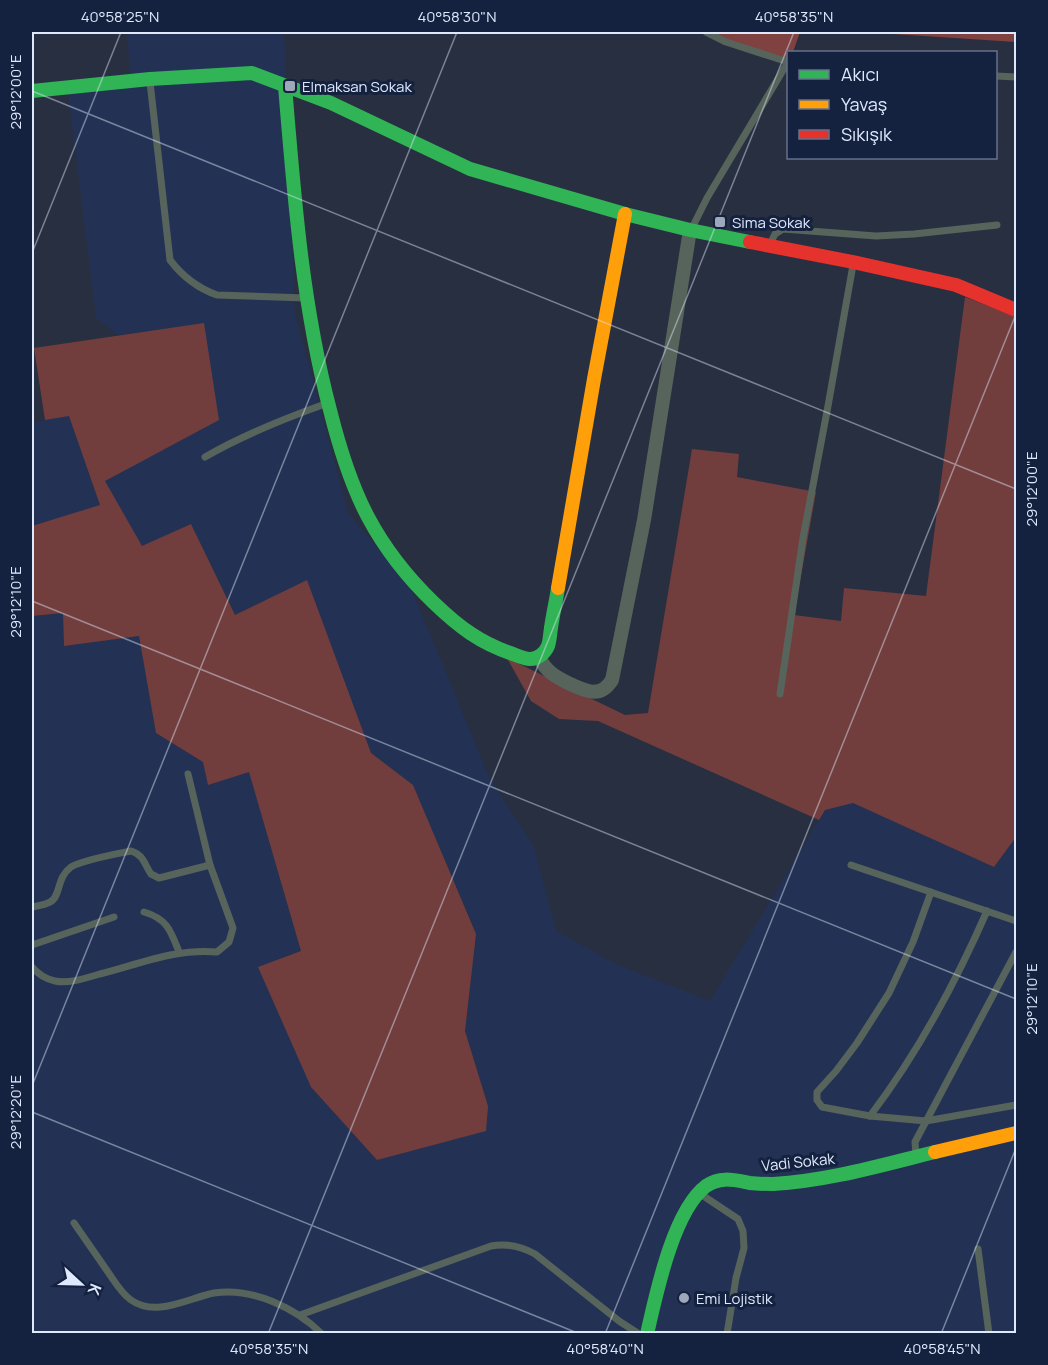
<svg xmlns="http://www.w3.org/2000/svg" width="1048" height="1365" viewBox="0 0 1048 1365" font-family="Manrope,sans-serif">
<rect width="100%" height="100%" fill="#282f40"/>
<g fill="#233254">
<path d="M127,32H284L295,314L348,513L378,548L400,562L489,777L534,847L556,931L616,964L710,1001L825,810L853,803L994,867L1016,837V1333L32,1334V616L63,613L64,646L139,636L156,733L203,762L249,772L301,951L258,967L312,1087L377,1160L488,1106L465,1031L476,934L413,785L371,753L307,580L235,615L191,524L142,547L105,481L204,324L118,335L96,318L67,84L130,76Z"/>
<path d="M69,415L100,506L32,526V423Z"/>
</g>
<g fill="#723e3d">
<path d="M965,297L1016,317V837L994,867L853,803L825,810L819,820L598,721L559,719L531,701L507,658L625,715L648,713L692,449L739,454L737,477L816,492L794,615L841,621L844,588L926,596Z"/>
<path d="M204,323L219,420L105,481L142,546L191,524L235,615L307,580L371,753L413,785L476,934L465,1031L488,1106L486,1131L377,1160L311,1087L258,967L301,951L249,772L208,785L203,762L156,733L139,636L64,646L63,613L32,616V526L100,505L69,416L45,420L34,348Z"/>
</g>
<g fill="#804241">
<path d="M708,32H800L793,52H788V60L726,43Z"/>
<path d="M863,32H1016V42Z"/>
</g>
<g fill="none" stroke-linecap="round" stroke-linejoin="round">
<g stroke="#57645c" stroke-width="7">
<path d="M706,32L726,42L788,62"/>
<path d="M996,76L1016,77"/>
<path d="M150,82L170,260C183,277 197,288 217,295L306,298"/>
<path d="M692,228L707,198L788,62"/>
<path d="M770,244L775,234L783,229L876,236L914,234L997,225"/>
<path d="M205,457C243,435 283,419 325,404"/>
<path d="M780,694L803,538L828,406L853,265"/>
<path d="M851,865L1016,921"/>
<path d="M931,892L913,942L889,993L857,1043L836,1071L817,1092V1100L822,1107L870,1116L926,1121L1016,1105"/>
<path d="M32,907C37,906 45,905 50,902C61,897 56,878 71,867C83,860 116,854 131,851C144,855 144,864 151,874L159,878L163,877L210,865"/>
<path d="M144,912C168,919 171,932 179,952"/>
<path d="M32,945L114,917"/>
<path d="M32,967C38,974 45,979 55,981C69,984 86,978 100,974C139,964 177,948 217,952L229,942L233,928L210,865L188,774"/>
<path d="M870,1116C918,1053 955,984 987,911"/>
<path d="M916,1156L915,1142L1016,952"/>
<path d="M702,1195L738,1219L743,1231L744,1248L736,1278L727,1334"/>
<path d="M74,1223C85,1239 97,1256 108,1272C115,1282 121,1293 131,1300C156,1318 188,1298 214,1293C252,1287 296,1308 322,1334"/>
<path d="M978,1249L989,1334"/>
<path d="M300,1315L491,1246C507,1243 521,1246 535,1254L619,1321L639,1334"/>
</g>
<path stroke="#57645c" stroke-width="14" d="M539,657C546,672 556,677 570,684C586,691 600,699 612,680L644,520L690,230"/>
<g stroke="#30b455" stroke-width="14">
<path d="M285,86C294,195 302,304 330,410C339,446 350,483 368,517C385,549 408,578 434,603C459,627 480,643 513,654C518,656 525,659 530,659C538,659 545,653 548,646C550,640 550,634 551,628C553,614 556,601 558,588"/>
<path d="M32,91L150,79L252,73L331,103L470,169L625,214L690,230L750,242"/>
<path d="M647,1334C656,1295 673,1211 706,1186C720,1176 734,1180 750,1183C757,1184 765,1184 773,1184C828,1181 882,1165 935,1152"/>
</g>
<g stroke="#ff9f0a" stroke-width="14">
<path d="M558,588L594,379L625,214"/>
<path d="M935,1152L1016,1133"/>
</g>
<path stroke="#e5322d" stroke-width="14" d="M750,242L853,262L956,285L1016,310"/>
</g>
<path fill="none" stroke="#dfe9fd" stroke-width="1.5" stroke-opacity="0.45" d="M32,91L1016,489M32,253L121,32M32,601L1016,999M32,1086L457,32M32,1112L580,1334M268,1334L794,32M605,1334L1016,314M941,1334L1016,1148"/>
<g fill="#9fa8bb" stroke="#14213f" stroke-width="2">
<rect x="284" y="80" width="12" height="12" rx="3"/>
<rect x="714" y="216" width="12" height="12" rx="3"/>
<circle cx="684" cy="1298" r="6"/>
</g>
<g text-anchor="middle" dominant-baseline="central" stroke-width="6" stroke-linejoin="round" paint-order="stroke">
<g font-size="15" fill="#dfe9fd" stroke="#14213f" text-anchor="start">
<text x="302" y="86">Elmaksan Sokak</text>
<text x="732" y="222">Sima Sokak</text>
<text x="696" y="1298">Emi Lojistik</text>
</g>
<g font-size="15" fill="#dfe9fd" stroke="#14213f">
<text transform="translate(798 1162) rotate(-6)">Vadi Sokak</text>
</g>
</g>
<rect width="1048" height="1365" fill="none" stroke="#14213f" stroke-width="66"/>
<rect x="787" y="51" width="210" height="108" fill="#14213f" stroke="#65718b" stroke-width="1.5"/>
<rect x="799" y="70" width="30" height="9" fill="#30b455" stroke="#65718b" stroke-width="1.5"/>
<text x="841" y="81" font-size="18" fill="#dfe9fd">Akıcı</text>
<rect x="799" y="100" width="30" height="9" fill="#ff9f0a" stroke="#65718b" stroke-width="1.5"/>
<text x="841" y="111" font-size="18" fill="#dfe9fd">Yavaş</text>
<rect x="799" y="130" width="30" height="9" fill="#e5322d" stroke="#65718b" stroke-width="1.5"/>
<text x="841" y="141" font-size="18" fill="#dfe9fd">Sıkışık</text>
<g transform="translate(81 1284) rotate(112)" stroke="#14213f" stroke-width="4.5" paint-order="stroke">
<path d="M0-4.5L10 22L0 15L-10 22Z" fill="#dfe9fd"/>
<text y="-9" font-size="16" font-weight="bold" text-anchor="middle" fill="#dfe9fd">K</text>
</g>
<rect x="33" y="33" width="982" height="1299" fill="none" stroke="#dfe9fd" stroke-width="2"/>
<g font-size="15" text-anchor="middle" fill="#dfe9fd">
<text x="120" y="22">40°58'25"N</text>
<text x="457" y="22">40°58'30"N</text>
<text x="794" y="22">40°58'35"N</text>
<text transform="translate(16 92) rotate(-90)" y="5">29°12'00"E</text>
<text transform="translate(1032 489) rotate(-90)" y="5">29°12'00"E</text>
<text transform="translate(16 602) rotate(-90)" y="5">29°12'10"E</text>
<text transform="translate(1032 999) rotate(-90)" y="5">29°12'10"E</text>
<text transform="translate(16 1112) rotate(-90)" y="5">29°12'20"E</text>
<text x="269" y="1354">40°58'35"N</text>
<text x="605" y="1354">40°58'40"N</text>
<text x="942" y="1354">40°58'45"N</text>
</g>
</svg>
